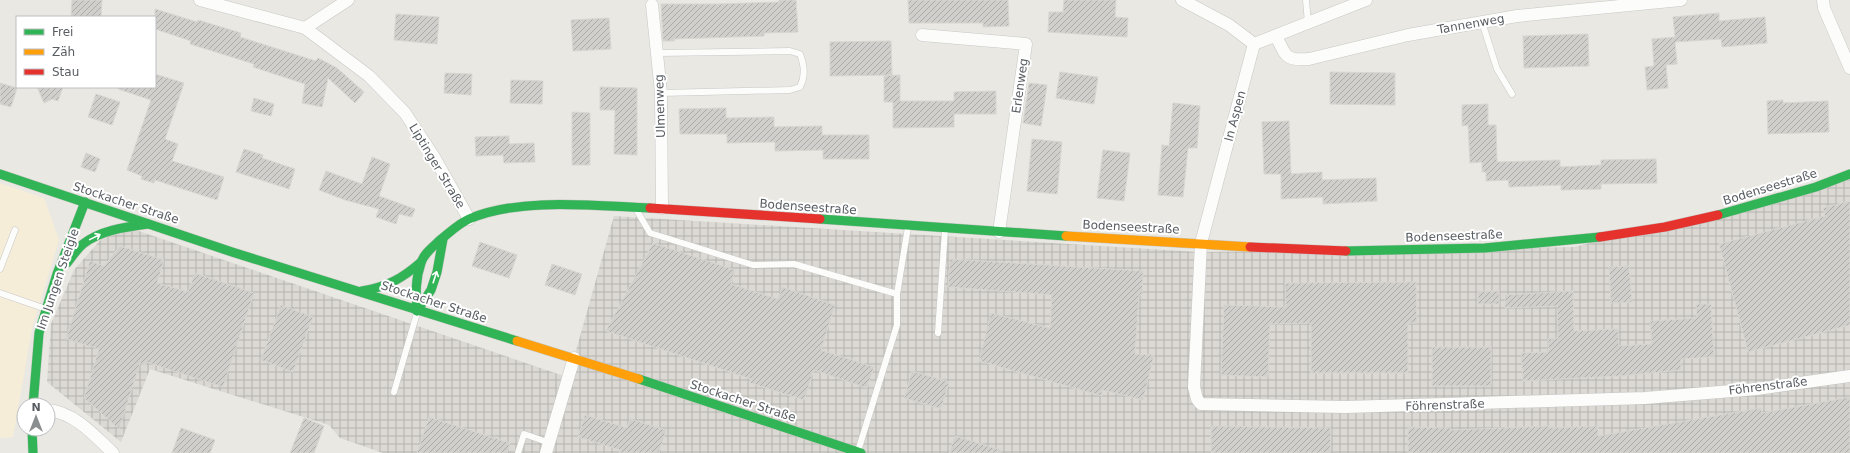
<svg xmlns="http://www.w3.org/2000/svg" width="1850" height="453" viewBox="0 0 1850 453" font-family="'DejaVu Sans',sans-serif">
<defs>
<pattern id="industrial-grid" width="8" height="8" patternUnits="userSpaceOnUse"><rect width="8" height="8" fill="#dcd9d4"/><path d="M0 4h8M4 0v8" fill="none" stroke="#b5b3af"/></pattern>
<pattern id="building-hatch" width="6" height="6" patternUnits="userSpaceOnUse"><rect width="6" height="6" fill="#d1cfcc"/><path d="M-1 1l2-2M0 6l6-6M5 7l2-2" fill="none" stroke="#acaba9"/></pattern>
</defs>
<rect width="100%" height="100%" fill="#eae8e2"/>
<path fill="#f6edd9" d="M0,183L44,198L59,240L32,329L13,437L0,438Z"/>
<path fill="url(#industrial-grid)" d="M1850,178V453H383L340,438L329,425L150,369L121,442L47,382L51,324L74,270L103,237L133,229L567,377L575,354L614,216L1199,252L1574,247Z"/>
<g fill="url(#building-hatch)" stroke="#d9d6d1">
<path d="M72,0H102L101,17H71Z"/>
<path d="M779,0H796L798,32L764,33V36L674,39V41H663L661,4H718L779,2Z"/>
<path d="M908,0H1008L1009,26L983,27V23H909Z"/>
<path d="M1064,0H1116L1115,17L1128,18L1127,37L1048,32L1049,12H1063Z"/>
<path d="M155,9L197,22L198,20L241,33L240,37L316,61L318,58L337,68L364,92L355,103L328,78L322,107L302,103L305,84L253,67L254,64L190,44L191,41L155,29Z"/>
<path d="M1719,13V21L1765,17L1767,43L1722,47L1721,39L1675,42L1677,64L1666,65L1668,88L1647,90L1645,67L1654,66L1652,39L1675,37L1673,17Z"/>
<path d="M396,14L439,17L437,44L394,40Z"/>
<path d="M609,18L611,49L573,51L571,20Z"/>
<path d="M1588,34L1589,66L1524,68L1523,36Z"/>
<path d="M891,41L892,75L830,76V42Z"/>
<path d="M1060,72L1098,77L1094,104L1056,98Z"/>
<path d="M1330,72L1395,73V105L1330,104Z"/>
<path d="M445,73L472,74L471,95L444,93Z"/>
<path d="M155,74L184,83L165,139L178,144L172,161L224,177L217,200L155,180L154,183L141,179L142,176L127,170L151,100L118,89L119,87H155Z"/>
<path d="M900,75V101H954V92L996,91V114H954V127L893,128V102H884V76Z"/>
<path d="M511,80L543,81L542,104L510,103Z"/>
<path d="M0,83L17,88L11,107L0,104Z"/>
<path d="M1029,83L1047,85L1041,126L1023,123Z"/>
<path d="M37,87H63L58,101L52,99L44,103Z"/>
<path d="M600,87L637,88V155L614,154L615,110H600Z"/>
<path d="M96,94L120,102L112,125L88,117Z"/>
<path d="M254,98L274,104L271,116L251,111Z"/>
<path d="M1783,100V103L1828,101L1829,132L1768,134L1767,101Z"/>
<path d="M1173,103L1200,106L1197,148H1188L1183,197L1158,195L1162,145L1169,146Z"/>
<path d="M1488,104V125H1496L1497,162L1560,160V167L1601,165V160L1656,159L1657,183L1601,184V189L1561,190V185L1509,187L1508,180L1486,181V172H1482V162L1470,163L1468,125L1462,126V105Z"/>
<path d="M726,108V118L774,117V127L822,126V135H869V159H823V150L775,151V142L727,143V134H680L679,109Z"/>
<path d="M572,112L590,113V165H572Z"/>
<path d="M1289,121L1291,174L1322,172V180L1376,178L1377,201L1323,204V197L1281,199V174H1264L1262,122Z"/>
<path d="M509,136V144L534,143L535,162L504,163L503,155L476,156L475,137Z"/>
<path d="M1032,139L1062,142L1057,194L1027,191Z"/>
<path d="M244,149L263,155L262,158L295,169L289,189L236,172Z"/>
<path d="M1103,150L1130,153L1124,201L1097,198Z"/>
<path d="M86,153L100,159L95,172L81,167Z"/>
<path d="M372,157L390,164L379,196L415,209L412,217L399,214L396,224L376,217L379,209L345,200L319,190L326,171L362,184Z"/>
<path d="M1850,201V325L1748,352L1719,244L1825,216L1823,208Z"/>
<path d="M480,242L517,255L509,278L472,266Z"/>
<path d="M653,243L735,270L731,284L778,299L782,287L835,305L821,350L874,367L867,388L814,370L804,400L750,383L751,379L606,331Z"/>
<path d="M120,246L164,260L157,283L188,292L195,273L254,293L223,387L146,362V365L140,363L119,429L84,398L99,349L66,339L90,261L104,266Z"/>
<path d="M950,259L1143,271L1142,295H1139L1135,354L1154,355L1143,400L1102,390V396L979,361L991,313L1050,328L1052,295L948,287Z"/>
<path d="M552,264L582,274L575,295L545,285Z"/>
<path d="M1629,266L1632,302L1611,303L1609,267Z"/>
<path d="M1416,282L1417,323H1408V373H1311V323L1270,324L1268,377L1221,375L1224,305L1286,307L1285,283Z"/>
<rect x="1478" y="291" width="21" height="13"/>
<path d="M1573,291L1574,331L1618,329L1619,346L1652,344L1650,321L1697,318L1696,304H1711L1714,357L1681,359V370L1620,376L1523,381L1521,353L1548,352V339L1558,338L1557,306L1505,308V295Z"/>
<path d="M281,305L313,317L293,372L261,360Z"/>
<rect x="1432" y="347" width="59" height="39"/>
<path d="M912,371L949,382L941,409L904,398Z"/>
<path d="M1850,397V453H1408V427L1451,428V430L1550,426V428L1598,426V436L1761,408L1762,413Z"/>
<path d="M585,415L627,428L630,419L666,430L659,453H619L620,450L578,437Z"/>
<path d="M429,417L510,443L507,453H417Z"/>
<path d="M304,418L324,426L314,453H290Z"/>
<path d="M1211,426L1331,428L1330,453H1211Z"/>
<path d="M181,428L215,440L210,453H172Z"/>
<path d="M955,436L1001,450L1000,453H949Z"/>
</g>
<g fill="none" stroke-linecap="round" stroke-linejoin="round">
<g stroke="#c7c7c6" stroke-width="7">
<g id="lane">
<path d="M1306,0L1308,23"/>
<path d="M1482,22L1497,69L1512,94"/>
<path d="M658,53L790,51L800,54C804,65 806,75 800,87L790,90L661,93"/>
<path d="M636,209L650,233L753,265L794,264L897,294L908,227"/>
<path d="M0,269L15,230"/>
<path d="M0,293L46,309"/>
<path d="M938,333L945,230"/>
<path d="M394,392L417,313"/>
<path d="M858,451L897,325V294"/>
<path d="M518,453L524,434L550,443"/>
</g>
</g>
<g stroke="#c7c7c6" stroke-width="13">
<g id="street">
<path d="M200,0L305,28L369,76L405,113L434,157L469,219"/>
<path d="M1182,0L1229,25L1254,44"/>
<path d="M1366,0L1254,44L1201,243L1194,387L1197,399L1201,404L1346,407L1645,398L1757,389L1850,376"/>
<path d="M1823,0L1824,8L1850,68"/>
<path d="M652,5L661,93L662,208"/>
<path d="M305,28L348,0"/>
<path d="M922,35L1026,44L999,232"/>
<path d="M1276,36C1286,56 1285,61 1309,59L1408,35L1517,16L1681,0"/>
<path d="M48,410C75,413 94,435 113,453"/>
<path d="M546,453L574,358"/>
</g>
</g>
<g stroke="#c5c6c4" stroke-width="10">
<g id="fast">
<path d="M0,174L232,252L517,341"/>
<path d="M1718,215L1816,187L1850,174"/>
<path d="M820,219L1066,236"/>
<path d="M1346,251L1485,248L1600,237"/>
<path d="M67,263C72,257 77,249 83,244C101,230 126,227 148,224"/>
<path d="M362,291C387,287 403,278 421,262"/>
<path d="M417,311C416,294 415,280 421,263C424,253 433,247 440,240C449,233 458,224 469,219C520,197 595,206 650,208"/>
<path d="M417,311L431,290L437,272L443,239"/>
<path d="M639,379L861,453"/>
<path d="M33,405L39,333L57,274L85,202"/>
<path d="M32,429L33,453"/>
</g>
</g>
<g stroke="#c5c6c4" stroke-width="10">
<g id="slow">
<path d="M1066,236L1250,247"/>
<path d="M517,341L639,379"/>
</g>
</g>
<g stroke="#c5c6c4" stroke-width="10">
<g id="jam">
<path d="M650,208L820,219"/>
<path d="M1600,237L1665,227L1718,215"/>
<path d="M1250,247L1346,251"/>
</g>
</g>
<use href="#lane" stroke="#fcfcfb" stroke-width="6"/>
<use href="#street" stroke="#fcfcfb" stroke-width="12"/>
<use href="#fast" stroke="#30b455" stroke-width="9"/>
<use href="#slow" stroke="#ff9f0a" stroke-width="9"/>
<use href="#jam" stroke="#e5322d" stroke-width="9"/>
</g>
<defs><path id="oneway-shaft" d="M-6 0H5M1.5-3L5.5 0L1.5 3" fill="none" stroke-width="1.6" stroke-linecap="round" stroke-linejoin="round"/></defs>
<g stroke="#fff">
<use href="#oneway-shaft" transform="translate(95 237) rotate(-26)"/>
<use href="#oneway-shaft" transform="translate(435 277) rotate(-72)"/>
</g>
<g text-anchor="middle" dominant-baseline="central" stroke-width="4" stroke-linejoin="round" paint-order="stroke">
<g font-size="12" fill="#585d62" stroke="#fff">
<text transform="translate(1471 24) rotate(-10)">Tannenweg</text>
<text transform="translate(1020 86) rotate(-82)">Erlenweg</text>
<text transform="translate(660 106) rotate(-92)">Ulmenweg</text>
<text transform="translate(1235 116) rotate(-75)">In Aspen</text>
<text transform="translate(437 166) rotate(59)">Liptinger Straße</text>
<text transform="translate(1770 187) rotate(-17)">Bodenseestraße</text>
<text transform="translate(126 203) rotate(18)">Stockacher Straße</text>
<text transform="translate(808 207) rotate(4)">Bodenseestraße</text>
<text transform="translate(1131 227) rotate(3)">Bodenseestraße</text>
<text transform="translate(1454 236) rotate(-2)">Bodenseestraße</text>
<text transform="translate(58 279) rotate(-71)">Im Jungen Steigle</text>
<text transform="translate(434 302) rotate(18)">Stockacher Straße</text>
<text transform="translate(1768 386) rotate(-7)">Föhrenstraße</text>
<text transform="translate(743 401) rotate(18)">Stockacher Straße</text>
<text transform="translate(1445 405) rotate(-2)">Föhrenstraße</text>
</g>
</g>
<rect x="16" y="16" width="140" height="72" fill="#ffffff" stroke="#bcbec0"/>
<rect x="24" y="29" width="20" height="6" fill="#30b455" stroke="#bcbec0"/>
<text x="52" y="36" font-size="12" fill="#585d62">Frei</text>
<rect x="24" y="49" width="20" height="6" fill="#ff9f0a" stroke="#bcbec0"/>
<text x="52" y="56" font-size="12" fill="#585d62">Zäh</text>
<rect x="24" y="69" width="20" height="6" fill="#e5322d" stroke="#bcbec0"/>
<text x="52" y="76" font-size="12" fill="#585d62">Stau</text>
<g transform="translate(36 417)"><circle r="19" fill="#ffffff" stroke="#bcbec0"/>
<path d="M0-3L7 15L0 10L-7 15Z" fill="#8b8e8f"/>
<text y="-6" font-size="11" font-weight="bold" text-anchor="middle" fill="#585d62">N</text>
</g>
</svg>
